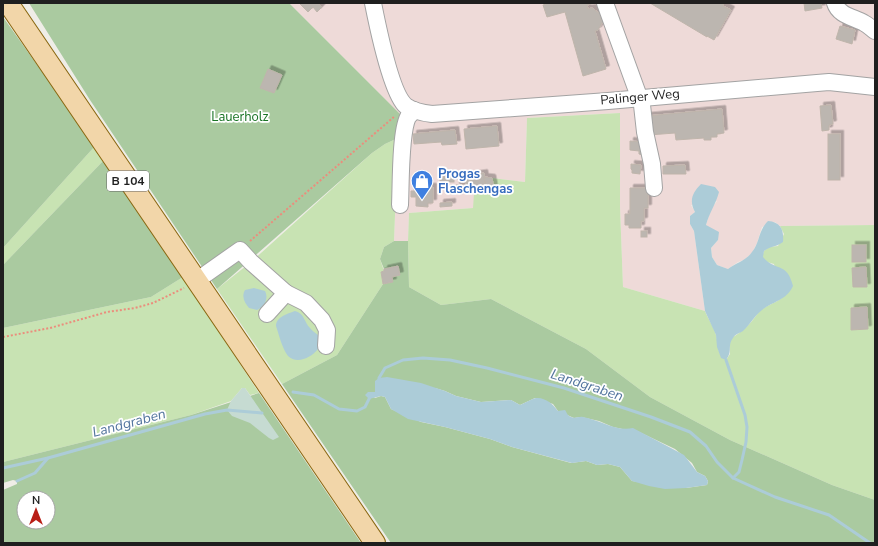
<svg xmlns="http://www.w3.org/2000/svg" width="878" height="546" viewBox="0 0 878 546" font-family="'Nunito Sans',sans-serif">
<defs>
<filter id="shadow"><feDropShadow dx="3.5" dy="-3.5" stdDeviation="0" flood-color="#0004"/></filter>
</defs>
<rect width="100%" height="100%" fill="#efede7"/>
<path fill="#eedad8" d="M289,3H875V225L780,226L775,222L762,227L757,243L752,253L744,260L738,262L728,269L717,265L712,257L711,248L718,240L706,225L711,209L717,201L691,205L695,212L690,216V224L694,231L705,311L623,287L620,207V113L527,118L525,182L493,178L495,192L473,208L409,213L408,241H394L398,138L403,117Z"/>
<g fill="#c8e3b3">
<path d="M620,113V207L623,287L705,311C708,319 714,327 716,335C719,344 716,354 726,360L730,354C729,334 732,340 744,329C751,324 755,316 761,310C767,305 776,303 783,297L774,264L767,262L762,257L764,251L769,247L778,246L784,234L780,226L875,225V500L832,485L730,440L650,397L586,349L491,299L441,305L409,287L408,241L409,213L473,208L474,194L495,192L492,178L525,182L527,118Z"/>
<path d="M398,138L394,241L384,247L380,259L384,271L381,272L383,284L337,355L282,384L217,289L251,262L372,153L385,144Z"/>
<path d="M95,146L104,160L3,265V248Z"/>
<path d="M183,277L259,393L250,395L245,388H242L231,401L191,415L3,462V328L151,297Z"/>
</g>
<g fill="#aacaa0" fill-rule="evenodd">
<path d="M29,3H289L403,117L398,138L385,144L372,153L217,289L90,100Z"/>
<path d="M3,17L95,146L3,248Z"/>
<path d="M104,160L183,277L151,297L3,328V265Z"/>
<path d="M394,241H408L409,287L441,305L491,299L586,349L650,397L730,440L832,485L875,500V543H391L282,384L337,355L383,284L392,282V277L400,275L398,266L384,269L380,259L384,247ZM376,387L435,388L445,391L456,396L481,402L511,400L520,405L535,398L553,404L558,411L574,418L581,417L599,421L613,427L627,430L633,429L675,449L692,463L697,472L705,476L708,481L707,485L686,488L632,481L620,467L608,464L597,465L586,461L571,463L512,447L490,439L445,427L421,422L391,409L385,397L381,396L375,398L368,392H375Z"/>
<path d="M259,393L361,543H3V490L17,484V481L13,480L3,483V462L191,415ZM24,498H48V522H24Z"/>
</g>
<path fill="#c6dbd2" d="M242,388H245L279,437L273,440L269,438L250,423L232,416L227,410L231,401Z"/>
<g fill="#acccd8">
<path d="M701,184L715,187L719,192C716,204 709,213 706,225L719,232L718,240L711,248L712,257L717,265L728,269C736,263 747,260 752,252C760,242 758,231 768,221C781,222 784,230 783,242C777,247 770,246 764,251L763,257C775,272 787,261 793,286C786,301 773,301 762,310C754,316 750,325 743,331C740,333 735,334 733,338C727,346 733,351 726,360L721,358L717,347L716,335L705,311L694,231L690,224V216L695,212C689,201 692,193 701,184Z"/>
<path d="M254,288L265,291C269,299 264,307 257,310L249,308C245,303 241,297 245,290Z"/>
<path d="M295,311C305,314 304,322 310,328C314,333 319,334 322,340C321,343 320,347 318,349C312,357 297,365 288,356C282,348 279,335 276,326C276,317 287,314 295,311Z"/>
<path d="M387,377L421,383L445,391L456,396L481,402L511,400L520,405C525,403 531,399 536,398C545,397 553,404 558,411L565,410C567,413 567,415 571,417C575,419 579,416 583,417C600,420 616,432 633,428L684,455L697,472L705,476L708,481L707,485L686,488L665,489L649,486L632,481L620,467L608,464L597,465L586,461L572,463L512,447L490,439L445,427L408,419L391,409L385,397L381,396L369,399L365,395L368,392H375V381L379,378Z"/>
</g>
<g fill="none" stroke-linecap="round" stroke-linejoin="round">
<g stroke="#acccd8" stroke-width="3">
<path d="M726,360L745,415L747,427L746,442L742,460L739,472L733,478"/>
<path d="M379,382V378L385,368L403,360L423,358L450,360L487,368L564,388L651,417L690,432L706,446L717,462L733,478L775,497L829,515L870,543"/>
<path d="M293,392L314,395L339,409L357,411L365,407L370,397"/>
<path d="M3,468L48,458L205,414L227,410L262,413"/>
<path d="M17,481L35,473L48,458"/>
</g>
</g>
<g fill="#bcb6b0" stroke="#bfb5ab" filter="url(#shadow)">
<path d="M300,3H318L322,7L317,12L313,7L308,12L300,4Z"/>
<path d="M549,3H594L587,5L588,9L592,8L599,13L602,12L605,22L602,23L598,30L595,31L606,69L583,76L565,12L547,17L543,5Z"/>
<path d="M650,3H724L723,6L731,10L714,40L707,36V37Z"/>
<path d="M804,3H821L822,8L805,11Z"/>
<path d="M840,26L855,30L852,44L836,39Z"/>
<path d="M268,69L282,75L274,93L260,88Z"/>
<path d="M831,105L833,124L829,125V130L822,131L820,106Z"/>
<path d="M722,109L724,133L717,134V137H711V140H704V138L676,140L675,133L649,135L647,116Z"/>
<path d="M497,126L499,146L466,149L464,129Z"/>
<path d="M455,130L457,144L442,145L441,142L414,144L413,134Z"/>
<rect x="828" y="134" width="12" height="46"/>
<path d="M630,141L644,142L643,155L639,154V151L630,150Z"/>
<path d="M631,164L641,165L640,174L632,173V170L631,169Z"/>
<path d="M685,165L686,174H663V166Z"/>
<path d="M484,173L486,187L467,191H457L456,185H466L465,176Z"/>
<rect x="440" y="177" width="14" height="5"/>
<path d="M484,177L492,178L494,188L486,189Z"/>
<path d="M416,186L433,187V203H428V207L416,206V197H411V191H416Z"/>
<path d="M630,188H648V208H644V221H641V228H629V225H625V214H630Z"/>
<path d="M452,202V206L440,207V203Z"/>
<rect x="641" y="231" width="6" height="6"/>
<rect x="852" y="245" width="14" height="17"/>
<path d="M398,266L400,275L392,277L393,282L383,284L381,272L384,271V269Z"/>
<path d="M866,267L867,287H853L852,268Z"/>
<path d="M867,307L868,329L851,330V308Z"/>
</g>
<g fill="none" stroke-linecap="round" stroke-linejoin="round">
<g stroke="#a3a3a3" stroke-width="18">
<g id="minor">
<path d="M373,3C377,23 391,94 406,106C413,111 423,113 432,114L608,101L817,83L829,82L875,87"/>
<path d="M605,3L642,105L645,132L652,164L654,188"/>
<path d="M835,3C839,16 854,17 864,23C868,25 871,28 875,31"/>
<path d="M400,205C401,185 400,133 408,117C410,115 412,113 414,110"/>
<path d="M196,281L240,250L251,262L286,293L267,314"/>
<path d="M286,293L306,303L322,320L327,330L326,346"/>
</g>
</g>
<g stroke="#8a6811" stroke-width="22">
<path id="major" d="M8,3L375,543"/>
</g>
<g stroke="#eb8d7c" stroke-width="2" stroke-dasharray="2 2" stroke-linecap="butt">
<path d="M250,241L395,116"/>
<path d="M3,337L50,328L107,312L135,308L153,303L184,288"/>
</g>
<use href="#minor" stroke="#fff" stroke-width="16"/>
<use href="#major" stroke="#f2d6a9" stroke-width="20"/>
</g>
<defs>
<g id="shop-pin" transform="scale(1.15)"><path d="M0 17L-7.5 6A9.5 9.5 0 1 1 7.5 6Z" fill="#3f7fe0" stroke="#fff"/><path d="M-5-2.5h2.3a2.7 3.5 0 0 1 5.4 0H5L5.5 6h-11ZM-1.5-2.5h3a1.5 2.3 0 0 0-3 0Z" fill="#fff"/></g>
</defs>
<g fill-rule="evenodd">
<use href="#shop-pin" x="422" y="181"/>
</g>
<g text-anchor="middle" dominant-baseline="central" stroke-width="3.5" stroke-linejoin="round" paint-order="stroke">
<rect fill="#fff" stroke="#626262" stroke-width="1" x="107" y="171" width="42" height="20" rx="3"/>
<g font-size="12" font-weight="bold" fill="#1f1f1f">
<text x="128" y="181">B 104</text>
</g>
<g font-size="13" fill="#1f1f1f" stroke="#fff">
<text transform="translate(640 97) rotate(-5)">Palinger Weg</text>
</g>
<g font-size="13" fill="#187324" stroke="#fff">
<text x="240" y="117">Lauerholz</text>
</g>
<g font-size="13" font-weight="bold" fill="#366cbe" stroke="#fff" text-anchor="start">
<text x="438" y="174">Progas<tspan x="438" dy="15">Flaschengas</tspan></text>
</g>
<g font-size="14" font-style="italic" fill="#53759e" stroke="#fff">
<text transform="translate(587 385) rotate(18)">Landgraben</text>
<text transform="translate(129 423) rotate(-15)">Landgraben</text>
</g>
</g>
<rect width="878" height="546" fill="none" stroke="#1f1f1f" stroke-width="8"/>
<g transform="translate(36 510)"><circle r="19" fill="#ffffff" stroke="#a5a5a5"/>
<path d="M0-3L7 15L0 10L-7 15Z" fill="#b91e16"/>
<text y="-6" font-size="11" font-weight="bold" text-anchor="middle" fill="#1f1f1f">N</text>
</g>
</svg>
